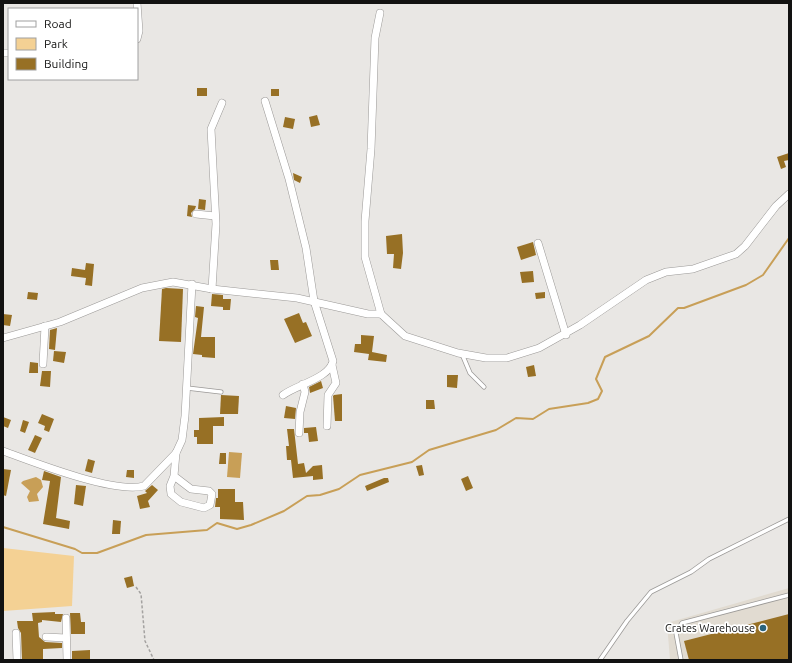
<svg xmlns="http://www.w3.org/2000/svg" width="792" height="663" viewBox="0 0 792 663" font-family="Ubuntu,sans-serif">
<rect width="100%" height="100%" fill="#e9e7e4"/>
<path fill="#e1dbd1" d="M789,588V660H670L667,623Z"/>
<path fill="#f4d194" d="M3,548L74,556L72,606L3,611Z"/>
<g fill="#c89f57">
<path d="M229,452L242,453L240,478L227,477Z"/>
<path d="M36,477L41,480L43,487L37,494L39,501L29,502L27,497L30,491L21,483L23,481Z"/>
</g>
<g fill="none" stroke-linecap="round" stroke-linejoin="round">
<path stroke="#c89f57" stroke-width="2" d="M3,527L75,549L82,553H97L146,535L207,530L217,523L237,529L251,525L284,511L307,496L320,495L339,489L360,475L412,462L429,450L496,430L516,418L533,419L549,409L588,403L598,399L602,391L596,379L605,357L649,336L678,308H684L746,285L763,275L789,238"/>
</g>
<g fill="#977025">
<rect x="197" y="88" width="10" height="8"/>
<rect x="271" y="89" width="8" height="7"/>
<path d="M317,115L320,125L311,127L309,117Z"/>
<path d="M285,117L295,119L293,129L283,127Z"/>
<path d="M789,153V160L784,161L786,167L781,169L777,157Z"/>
<path d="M293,173L302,177L300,183L294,180Z"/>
<path d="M199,199L206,200L205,210L198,209Z"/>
<path d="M188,205L196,206L195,209L191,213L192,217L187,216Z"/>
<path d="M402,234L403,253L401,269L393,268L394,254H387L386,236Z"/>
<path d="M533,242L536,255L521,260L517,247Z"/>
<path d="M270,260H278L279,270H271Z"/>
<path d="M86,263L94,264L92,286L85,285L86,278L71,276L72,268L85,270Z"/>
<path d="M533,271L534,282L522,283L520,272Z"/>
<path d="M166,288L183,289L181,342L159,341L162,289Z"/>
<path d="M28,292L38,293L37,300L27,299Z"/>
<path d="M545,292V298L536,299L535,293Z"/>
<path d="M212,294L223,295V299H231L230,310H223V307L211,306Z"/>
<path d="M196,306L204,307L201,337H215V358L202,357V355L193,354L198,318L195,317Z"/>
<path d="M299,313L303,323L306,322L312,336L295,343L284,319Z"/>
<path d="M3,314L12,315L10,326L3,325Z"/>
<path d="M57,328L55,350L49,349L50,330Z"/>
<path d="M361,335L374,336L372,352L387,355L386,362L368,360L369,354L354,352L355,344H361Z"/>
<path d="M54,351L66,352L64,363L53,361Z"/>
<path d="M30,362L38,363V373H29Z"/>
<path d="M534,365L536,376L528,377L526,367Z"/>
<path d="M42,371H51L50,387L40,386Z"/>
<path d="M447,375H458L457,388L447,387Z"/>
<path d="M321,381L323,388L310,393L309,387Z"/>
<path d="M342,394V421H335L333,396L334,395Z"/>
<path d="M221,395L239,396L238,414H220Z"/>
<path d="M426,400H434L435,409H426Z"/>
<path d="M286,406L296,408L295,419L284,418Z"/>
<path d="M42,414L54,419L49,432L44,430L45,426L38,423Z"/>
<path d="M3,417L11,420L8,428L3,426Z"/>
<path d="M224,417V426H213V444H197V437H194V430H199V418Z"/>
<path d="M23,420L29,422L25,433L20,431Z"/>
<path d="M316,427L318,441L309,442L308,433H304V428Z"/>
<path d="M287,429H294L298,464L304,463L306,473L313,466L322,465L323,479L313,480V476L293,478L291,460H287L286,446H289Z"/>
<path d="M35,435L42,438L35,453L28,450Z"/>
<path d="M220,453H226V464H219Z"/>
<path d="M88,459L95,461L92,473L85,471Z"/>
<path d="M422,465L424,475L419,476L416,466Z"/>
<path d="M3,469L11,470L6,496L3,495Z"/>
<path d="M127,470H134V478L126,477Z"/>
<path d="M44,471L61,477L56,518L70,521L69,529L43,524L50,481L42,480Z"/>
<path d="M468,476L473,488L466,491L461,479Z"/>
<path d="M384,478H388L389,482L367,491L365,486Z"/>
<path d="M76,485L86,486L83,506L74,504Z"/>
<path d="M152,485L158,490L148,501L150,507L140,509L137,496L147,493L145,491Z"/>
<path d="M218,489H235V502H243L244,520L220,519V507H215L216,498H218Z"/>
<path d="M113,520L121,521L120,534H112Z"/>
<path d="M132,576L134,586L127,588L124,578Z"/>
<path d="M55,612V614H63L61,622L42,620V622L38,623L39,637L45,642L62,643V648L43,649V660H22L21,633L18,628L17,621H33L32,613Z"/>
<path d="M70,613H80L81,622H85V634H71Z"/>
<path d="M789,614V660H689L684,641Z"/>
<path d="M90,650V660H72V651Z"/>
</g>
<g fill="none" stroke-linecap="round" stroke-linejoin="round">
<g stroke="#9b9997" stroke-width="5">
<g id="lane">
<path d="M462,354L470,373L484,387"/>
<path d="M187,388L221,392"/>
<path d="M600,660L627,621L651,592L691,572L709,559L789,519"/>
<path d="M681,660L676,633L682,623L789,595"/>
</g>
</g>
<g stroke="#9b9997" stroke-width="8">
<g id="street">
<path d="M380,13L375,38L371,149L365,221V257L381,314L405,336L458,353L486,358H507L539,348L580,325L646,280L666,272L693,269L736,254L745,246L776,206L789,194"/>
<path d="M137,39L139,31L137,3"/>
<path d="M3,53H9"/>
<path d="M265,101L289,179L306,248L314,301L333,361C330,378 296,385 283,395"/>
<path d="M196,214L215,216"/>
<path d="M538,243L566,335"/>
<path d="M212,289L216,224L211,129L222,103"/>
<path d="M3,338L60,322L142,288L173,282L212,289L297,298L368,314H381"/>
<path d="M43,364L45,326"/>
<path d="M327,426L328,395L336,383L332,365"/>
<path d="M299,433L300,412L305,392L303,384"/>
<path d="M3,451C33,462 114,494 144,486L176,453L182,440L185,416L192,284"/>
<path d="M174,476L191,489L209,491L212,494L210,505L204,508L181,502L171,494L170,486L174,476L176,453"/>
<path d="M66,618L67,660"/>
<path d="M16,633L17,660"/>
<path d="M46,637L66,638"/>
</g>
</g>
<path stroke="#a4a2a0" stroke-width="1.5" stroke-dasharray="3 2" stroke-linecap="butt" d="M136,587L141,594L145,641L154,660"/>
<use href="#lane" stroke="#fff" stroke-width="3.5"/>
<use href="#street" stroke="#fff" stroke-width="7"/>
</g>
<circle fill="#2a637c" stroke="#fff" stroke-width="1.5" cx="763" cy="628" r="4"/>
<g text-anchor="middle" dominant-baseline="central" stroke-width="3.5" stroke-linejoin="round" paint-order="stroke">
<g font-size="11" fill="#121211" stroke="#fff" text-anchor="end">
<text x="755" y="628">Crates Warehouse</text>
</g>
</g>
<rect width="792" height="663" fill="none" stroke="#121211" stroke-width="8"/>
<rect x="8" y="8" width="130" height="72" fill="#ffffff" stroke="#a0a0a0"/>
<rect x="16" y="21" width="20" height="6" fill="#ffffff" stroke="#a0a0a0"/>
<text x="44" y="28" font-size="12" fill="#121211">Road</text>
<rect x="16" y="38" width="20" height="12" fill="#f4d194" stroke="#a0a0a0"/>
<text x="44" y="48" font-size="12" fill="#121211">Park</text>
<rect x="16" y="58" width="20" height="12" fill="#977025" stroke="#a0a0a0"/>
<text x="44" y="68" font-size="12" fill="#121211">Building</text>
</svg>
